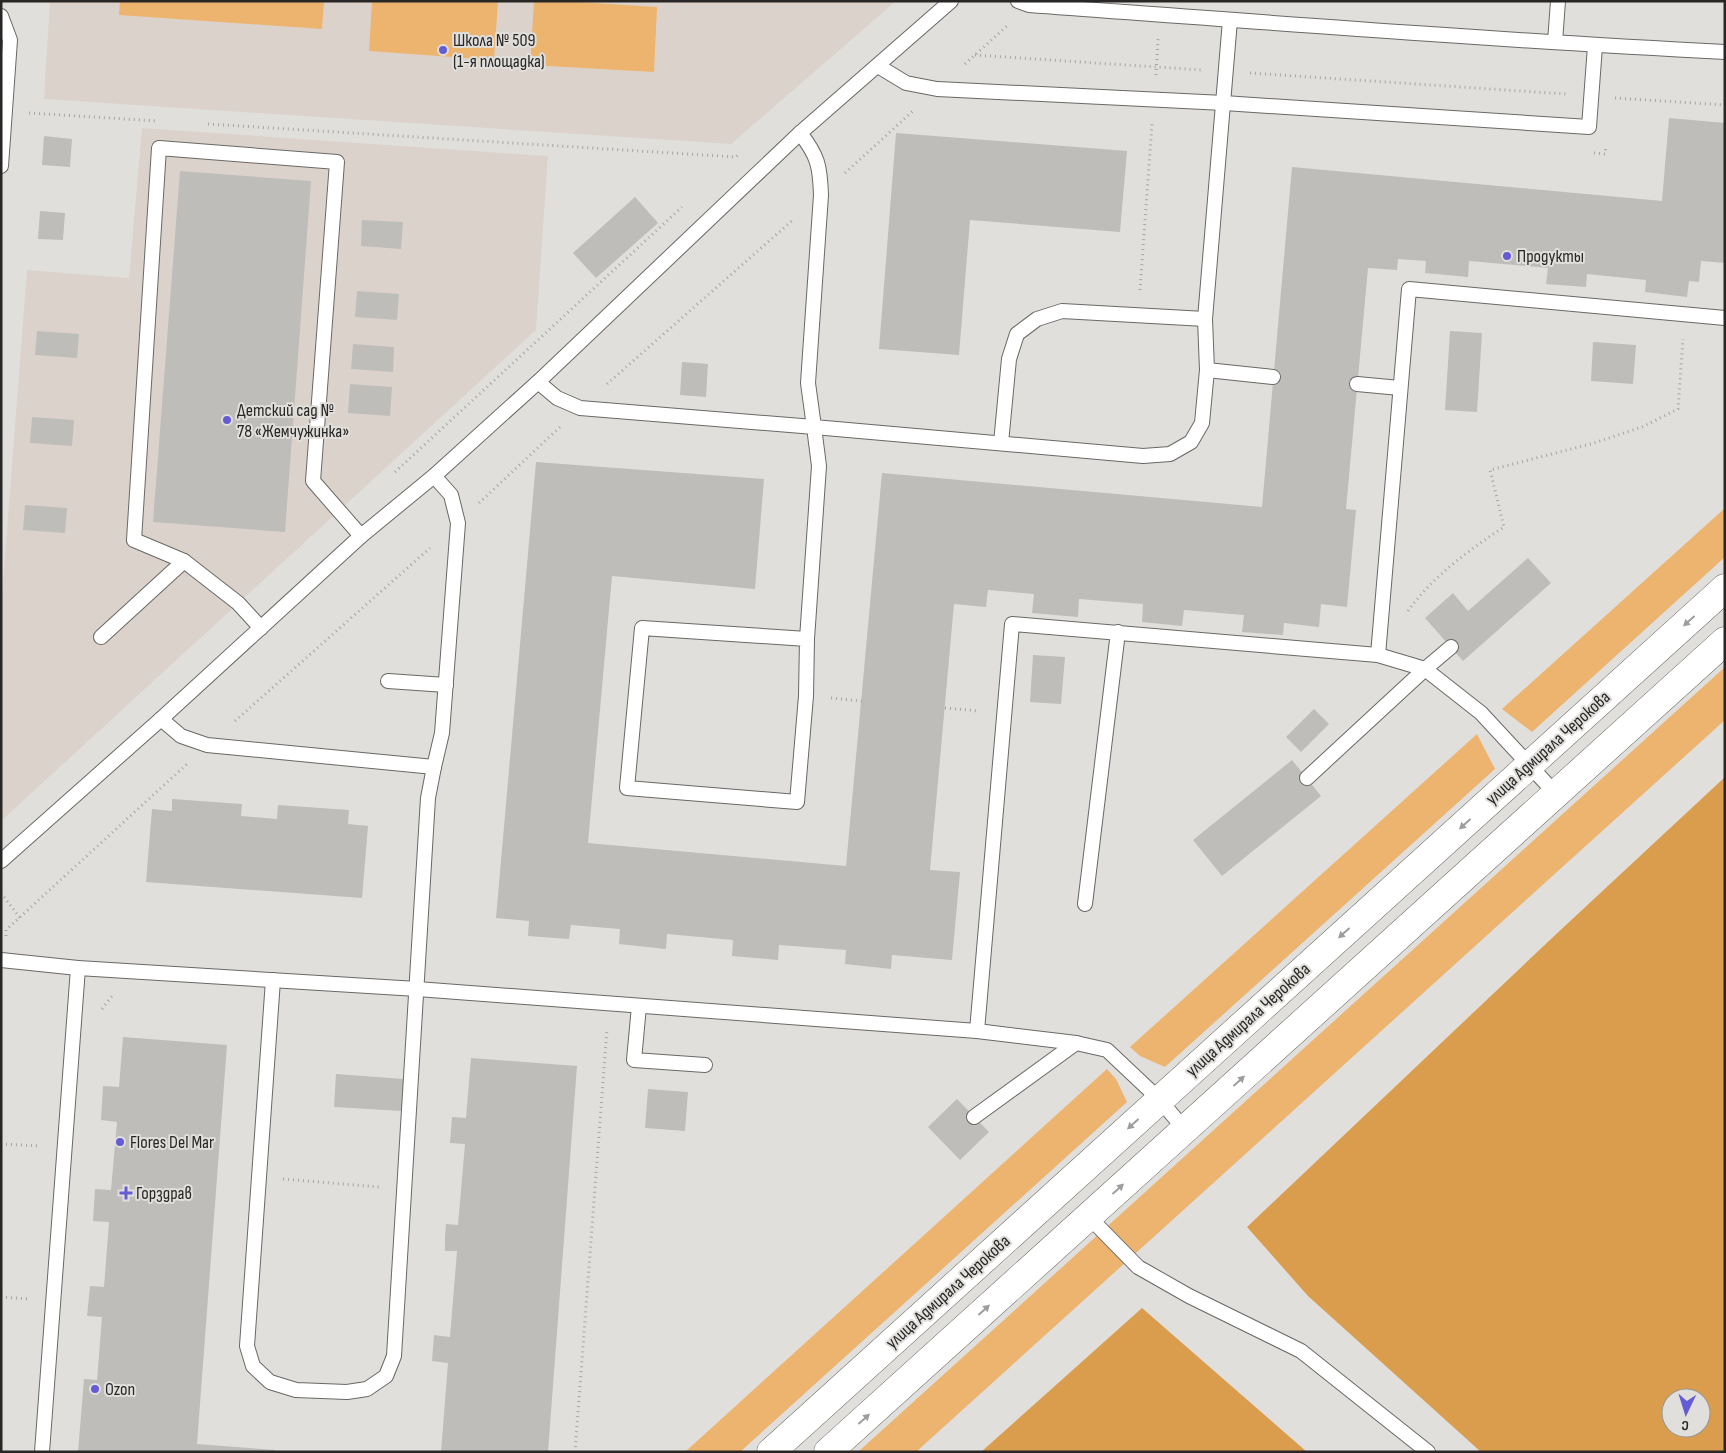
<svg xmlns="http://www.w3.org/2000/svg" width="1726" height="1453" viewBox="0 0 1726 1453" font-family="'Sofia Sans Condensed',sans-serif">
<rect width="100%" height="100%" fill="#e1dfdc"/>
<g fill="#dbd3cb">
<path d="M50,1H896L731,144L44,99Z"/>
<path d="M142,128L548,156L536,330L1,821V608L27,270L129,278Z"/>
</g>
<g fill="#ecb46f">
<path d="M120,1H324L322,29L119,15Z"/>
<path d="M372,1H498L494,60L369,51Z"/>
<path d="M534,1H563L657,7L654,72L530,65Z"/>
<path d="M1725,508V557L1532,732L1502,709Z"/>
<path d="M1725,667V720L916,1452H858Z"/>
<path d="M1477,734L1495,769L1165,1067L1140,1056L1130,1047Z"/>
<path d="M1107,1069L1116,1079L1127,1102L740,1452H685Z"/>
</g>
<g fill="#da9d4e" fill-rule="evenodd">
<path d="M1725,777V1452H1481L1308,1296L1247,1227L1552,938ZM1671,1398H1701V1428H1671Z"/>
<path d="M1142,1308L1307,1452H981Z"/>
</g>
<g fill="#bfbdba">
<path d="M1669,118L1725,123V263L1701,261L1699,282L1689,281L1687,297L1645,292L1646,280L1587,274L1586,287L1546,284L1548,268L1469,261L1468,277L1425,273L1426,261L1398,259L1397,270L1368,268L1346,509L1356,510L1347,607L1321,604L1319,627L1284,623L1283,635L1242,632L1244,615L1184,610L1182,626L1142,622L1143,604L1079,599L1078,617L1032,613L1034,594L988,590L986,607L954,604L930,870L960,872L952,960L892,955L891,969L845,964L846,950L779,945L778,960L732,956L733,940L667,934L666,949L619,944L620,929L571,925L569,939L528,936L529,921L496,918L536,462L764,479L755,589L612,576L588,843L846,866L882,473L1262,507L1292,167L1662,201Z"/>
<path d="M896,133L1127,151L1120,232L970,220L959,355L879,349Z"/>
<path d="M44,136L72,139L70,167L42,165Z"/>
<path d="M180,171L311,181L285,532L153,522Z"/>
<path d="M635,197L658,223L596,278L573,253Z"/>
<path d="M40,211L65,213L63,240L38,239Z"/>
<path d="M362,220L403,222L401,249L361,246Z"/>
<path d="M357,291L399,294L397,320L355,317Z"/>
<path d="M37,331L79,334L77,358L35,355Z"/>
<path d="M1450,331L1482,333L1477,412L1445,410Z"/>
<path d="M1593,342L1636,345L1633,384L1591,381Z"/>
<path d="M353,344L394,347L393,372L351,369Z"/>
<path d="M682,362L708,364L706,397L680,395Z"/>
<path d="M350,384L392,387L390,416L348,413Z"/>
<path d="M32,417L74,420L72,446L30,443Z"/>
<path d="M25,505L67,508L65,533L23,530Z"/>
<path d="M1528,558L1551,583L1463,661L1425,618L1453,593L1468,611Z"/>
<path d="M1033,655L1065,657L1061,704L1030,702Z"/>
<path d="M1314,709L1329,724L1301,752L1286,737Z"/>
<path d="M1292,760L1321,796L1222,876L1193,840Z"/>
<path d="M172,799L242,804L241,816L277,819L278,805L349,810L348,824L368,826L362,898L146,882L152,809L172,811Z"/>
<path d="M123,1037L227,1045L197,1444L275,1450V1452H78L84,1379L97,1380L102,1317L87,1316L90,1286L104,1287L109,1222L93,1221L95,1189L111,1190L117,1122L101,1120L103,1086L119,1087Z"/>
<path d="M471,1058L577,1066L548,1452H441L448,1363L432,1361L434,1335L450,1337L457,1251H445V1237L446,1224L458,1225L465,1144L450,1143L452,1117L466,1118Z"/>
<path d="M336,1074L404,1079L402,1111L334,1107Z"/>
<path d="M648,1089L688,1092L685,1131L645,1128Z"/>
<path d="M957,1099L989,1132L960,1160L928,1127Z"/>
</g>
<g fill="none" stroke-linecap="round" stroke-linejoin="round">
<g stroke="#6a6865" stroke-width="16">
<g id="service">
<path d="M1018,1L1029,5C1261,22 1493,40 1725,52"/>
<path d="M1,16L10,40L1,166"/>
<path d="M1555,42L1558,1"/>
<path d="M878,66L906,83L937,89L1224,103L1589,127L1595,46"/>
<path d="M800,133C818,156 820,166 821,195L808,383L814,427L1143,456L1170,454L1191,442L1202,423L1207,370L1205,319L1230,20"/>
<path d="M1207,370L1273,377"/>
<path d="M538,382L557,398L580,408L814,427L819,466L807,639L806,696L797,802L627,788L642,628L807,639"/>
<path d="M1357,384L1400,388"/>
<path d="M1001,443L1009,359L1017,334L1037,319L1062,311L1205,319"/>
<path d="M261,628L238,603L184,561L134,540L159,148L337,162L313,481L361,536"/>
<path d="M101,637L184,561"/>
<path d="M1378,655L1409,289L1725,318"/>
<path d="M388,681L446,685"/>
<path d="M161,719L181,736L207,745L434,767"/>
<path d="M1307,778L1425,669L1451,647"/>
<path d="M1,861L161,719L361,536L434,476L538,382L800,133L951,1"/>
<path d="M1085,904L1118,632"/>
<path d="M1,960L78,968L417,989L977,1031L1076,1043L1107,1050L1160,1100L1185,1130"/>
<path d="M273,980L247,1346L253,1366L270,1382L296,1390L347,1392L367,1389L386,1376L394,1356L428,798L434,767L442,733L458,523L451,495L434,476"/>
<path d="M639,1006L634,1060L705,1065"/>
<path d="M977,1031L1012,624L1378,655L1425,669L1481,713L1556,794"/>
<path d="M974,1117L1076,1043"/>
<path d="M1088,1216L1138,1267L1189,1296L1301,1351L1428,1452"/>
<path d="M42,1452L78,968"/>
</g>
</g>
<g stroke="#6a6865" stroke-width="29">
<g id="minor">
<path d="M771,1452L1725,588"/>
<path d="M828,1452L1725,641"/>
</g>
</g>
<g stroke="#a6a5a2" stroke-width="3" stroke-dasharray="1 4" stroke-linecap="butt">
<path d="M975,55L1202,70"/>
<path d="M965,64L1008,25"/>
<path d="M1250,73L1566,94"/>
<path d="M1156,75L1158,39"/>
<path d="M1615,98L1725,105"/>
<path d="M29,113L157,121"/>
<path d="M208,124L736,157L738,155"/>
<path d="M1594,153L1605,154L1606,146"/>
<path d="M845,173L914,110"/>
<path d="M1140,290L1152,124"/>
<path d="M607,384L794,219"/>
<path d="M395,472L682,207"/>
<path d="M479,503L560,427"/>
<path d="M1408,611C1433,576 1469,550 1504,527L1490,470L1591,444L1642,427L1678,409L1683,339"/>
<path d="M831,698L862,701"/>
<path d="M945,708L979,711"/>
<path d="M235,721L430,548"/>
<path d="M1,893L20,918"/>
<path d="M6,936V930L187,764"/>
<path d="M102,1009L112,996"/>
<path d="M1,1144L40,1146"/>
<path d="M283,1179L379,1187"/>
<path d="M1,1297L28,1299"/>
<path d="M575,1452L607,1029"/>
</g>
<use href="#service" stroke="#fff" stroke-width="14"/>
<use href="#minor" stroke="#fff" stroke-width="28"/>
</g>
<defs><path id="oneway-solid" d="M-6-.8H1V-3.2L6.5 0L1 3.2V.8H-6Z" transform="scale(1.25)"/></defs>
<g fill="#9e9e9d">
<use href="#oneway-solid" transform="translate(1689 621) rotate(138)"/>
<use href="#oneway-solid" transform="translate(1465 824) rotate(138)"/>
<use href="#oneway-solid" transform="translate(1344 933) rotate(138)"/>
<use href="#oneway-solid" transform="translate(1239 1081) rotate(-42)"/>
<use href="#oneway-solid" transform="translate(1133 1124) rotate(138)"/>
<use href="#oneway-solid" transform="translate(1118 1189) rotate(-42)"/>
<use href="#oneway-solid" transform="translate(984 1310) rotate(-42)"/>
<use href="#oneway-solid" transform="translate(864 1419) rotate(-42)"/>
</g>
<g fill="#635cd5" stroke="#e1dfdc" stroke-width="2">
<circle cx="443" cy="50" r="5"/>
<circle cx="1507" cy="256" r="5"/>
<circle cx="227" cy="420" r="5"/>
<circle cx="120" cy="1142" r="5"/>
<path d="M123.5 1185.5h5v5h5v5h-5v5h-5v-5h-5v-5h5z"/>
<circle cx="95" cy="1389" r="5"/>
</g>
<g text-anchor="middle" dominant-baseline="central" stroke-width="4" stroke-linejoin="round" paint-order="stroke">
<g font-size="18" fill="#282726" stroke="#e1dfdc" text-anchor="start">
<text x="453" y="40">Школа № 509<tspan x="453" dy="21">(1-я площадка)</tspan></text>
<text x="1517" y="256">Продукты</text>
<text x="237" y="410">Детский сад №<tspan x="237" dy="21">78 «Жемчужинка»</tspan></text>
<text x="130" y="1142">Flores Del Mar</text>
<text x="136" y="1193">Горздрав</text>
<text x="105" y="1389">Ozon</text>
</g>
<g font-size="18" fill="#282726" stroke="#e1dfdc">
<text transform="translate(1548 748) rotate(-42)">улица Адмирала Черокова</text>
<text transform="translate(1248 1020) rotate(-42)">улица Адмирала Черокова</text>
<text transform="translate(948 1292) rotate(-42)">улица Адмирала Черокова</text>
</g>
</g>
<rect width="1726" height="1453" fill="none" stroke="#282726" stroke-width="5"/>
<g transform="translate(1686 1413) rotate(184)"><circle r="24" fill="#e1dfdc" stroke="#979593"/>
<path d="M0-4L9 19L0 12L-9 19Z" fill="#635cd5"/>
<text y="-8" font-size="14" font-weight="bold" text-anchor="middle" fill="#282726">С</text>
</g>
</svg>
